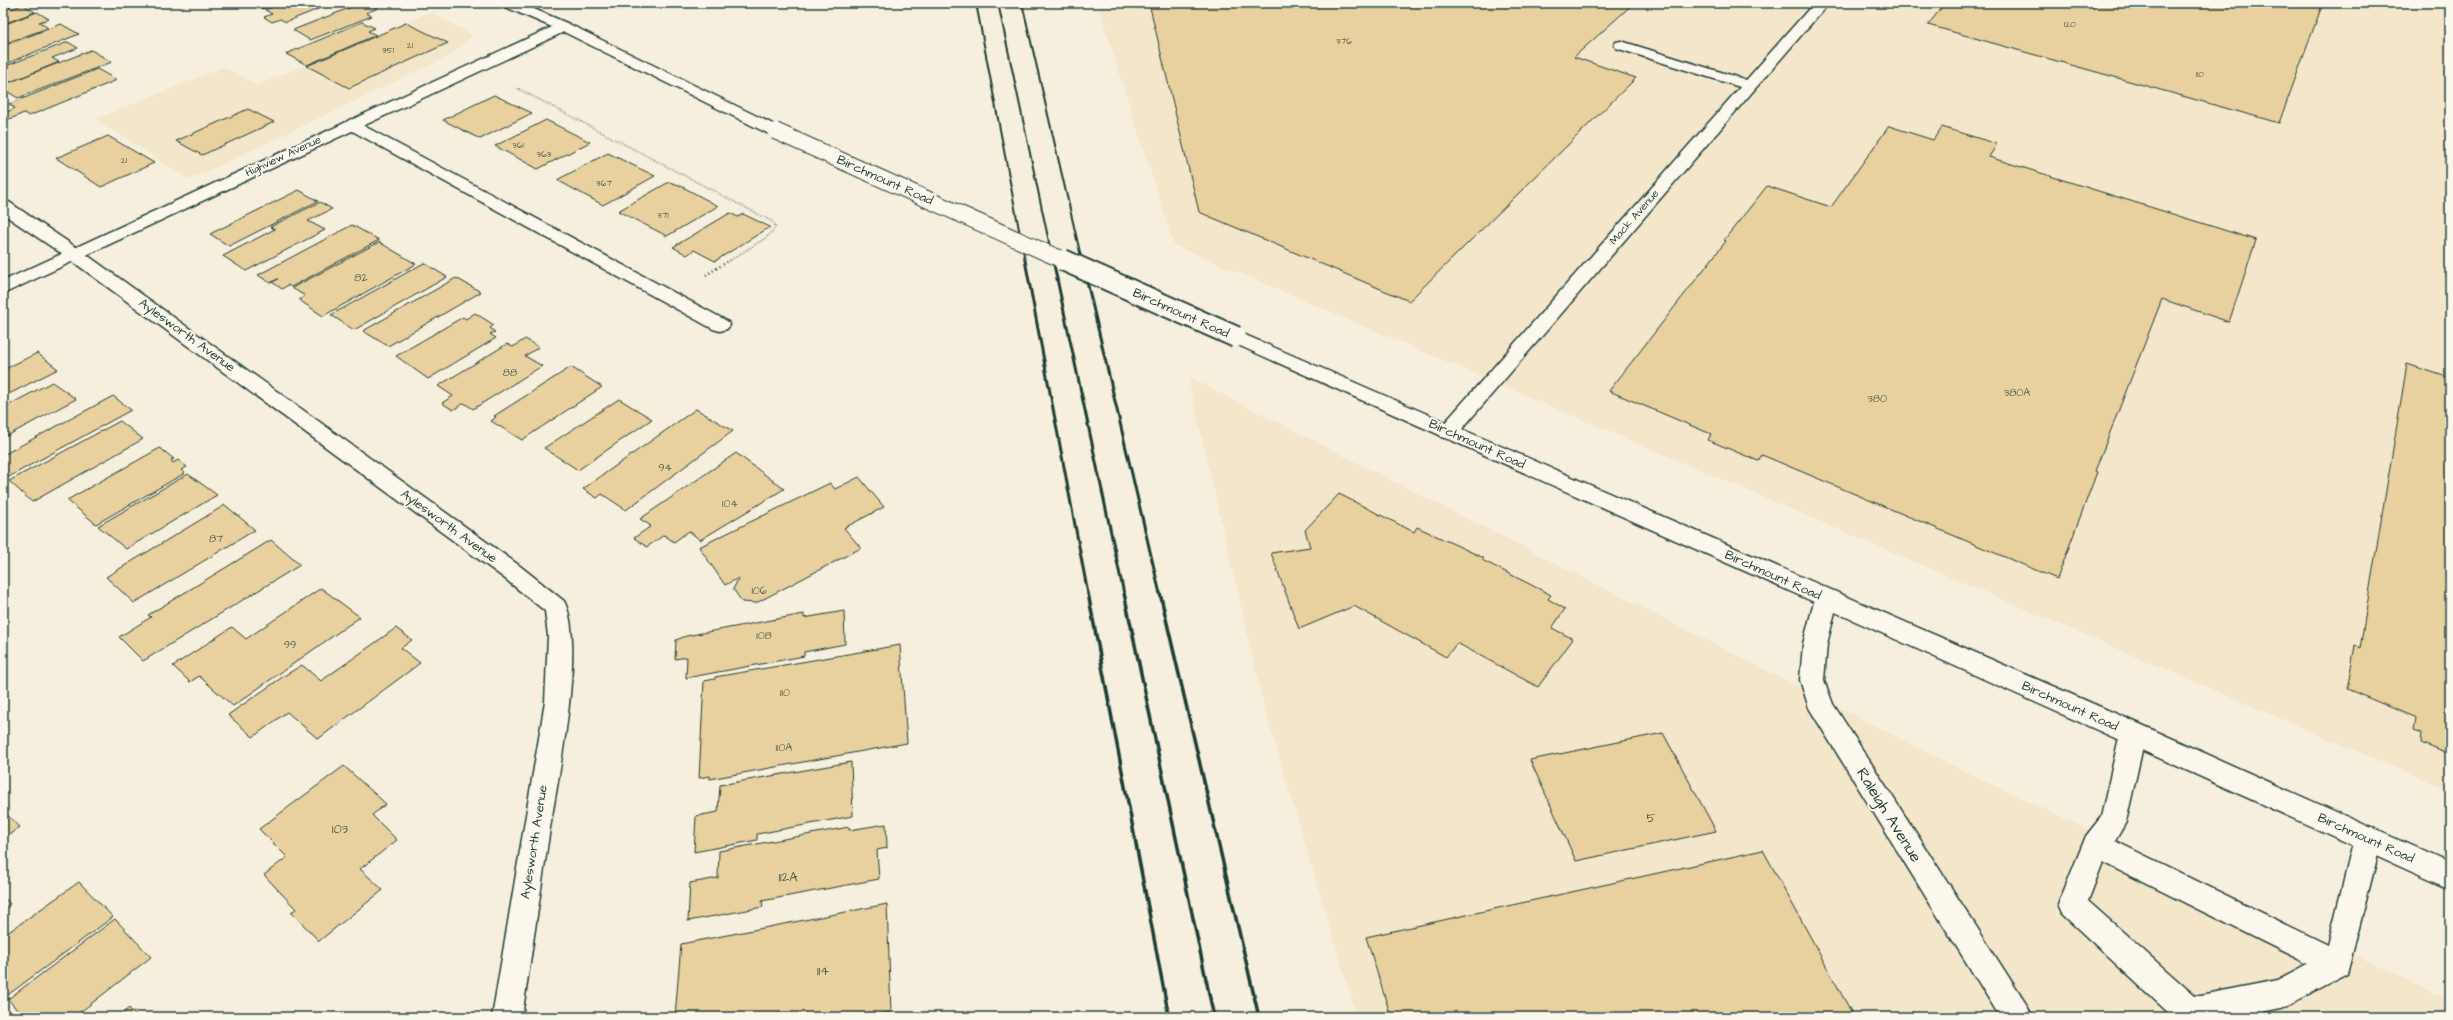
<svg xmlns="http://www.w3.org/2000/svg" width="2453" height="1020" viewBox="0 0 2453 1020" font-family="'Architects Daughter',sans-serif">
<rect width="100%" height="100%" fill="#f7efdd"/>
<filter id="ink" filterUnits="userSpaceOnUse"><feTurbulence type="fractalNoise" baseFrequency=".025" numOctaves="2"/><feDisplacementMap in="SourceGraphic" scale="8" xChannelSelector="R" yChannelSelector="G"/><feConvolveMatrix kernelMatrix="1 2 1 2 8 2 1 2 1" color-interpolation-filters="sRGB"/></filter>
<g filter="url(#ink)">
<g fill="#f3e6ca">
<path d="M600,3H640L620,12Z"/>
<path d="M1097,3H2450V791L1174,245Z"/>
<path d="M431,12L473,35L449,56L189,180L96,119L224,67L257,85Z"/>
<path d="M1188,377L1974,776L2450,1000V1017H1357L1265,711Z"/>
</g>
<g fill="#e9d09f" stroke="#1f3d34">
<path d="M251,3H278L263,9Z"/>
<path d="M283,3H333L286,22L280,19L272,22L264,17L272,14L265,10Z"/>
<path d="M362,3H368L378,8L366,13L372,16L310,40L293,30Z"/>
<path d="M1149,3H1634L1574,57L1636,78L1409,301L1199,212Z"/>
<path d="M1945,3H2323L2279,123L1928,25Z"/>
<path d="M4,4L12,9L23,4L35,12L3,24Z"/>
<path d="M37,12L49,19L39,22L48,28L3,44V25Z"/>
<path d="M362,22L375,28L368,31L376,35L307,65L286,54Z"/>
<path d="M406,23L448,43L349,88L307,66Z"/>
<path d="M61,24L79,34L3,65V46Z"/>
<path d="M68,42L78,48L52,58L59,62L3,85V67Z"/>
<path d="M91,50L112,62L18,98L3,89V85Z"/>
<path d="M97,69L117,80L29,116L24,113L10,119L3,114L15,108L9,104Z"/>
<path d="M494,95L532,113L480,139L443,120Z"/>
<path d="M248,109L274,122L202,155L176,141Z"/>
<path d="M546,120L590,142L538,169L495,146Z"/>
<path d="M1889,126L1933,140L1942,127L1997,144L1989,157L2256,240L2229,322L2162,299L2095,471L2097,472L2057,579L1762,455L1758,461L1708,440L1711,434L1609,391L1726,241L1724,240L1767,186L1831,207Z"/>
<path d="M108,136L154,163L101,187L56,158Z"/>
<path d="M608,153L655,176L603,205L557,180Z"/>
<path d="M669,182L679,185L718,206L667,236L618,211Z"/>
<path d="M299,190L318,201L229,246L210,234Z"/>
<path d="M320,202L332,209L308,221L325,230L246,271L223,256L275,229L270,227Z"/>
<path d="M730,213L738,217L743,214L770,227L715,261L694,250L687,255L673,247Z"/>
<path d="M352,225L379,240L291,287L288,285L282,289L272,282L278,279L270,283L258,275Z"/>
<path d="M379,242L416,264L323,316L299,300L305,296L292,288Z"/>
<path d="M424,263L447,277L354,330L331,315Z"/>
<path d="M456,278L481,292L388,346L363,331Z"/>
<path d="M475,313L494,325L490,328L495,332L490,334L496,338L428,379L396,356L463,317L466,319Z"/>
<path d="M525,339L539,347L525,356L542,366L473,409L464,403L453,410L442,403L453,396L438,386L507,344L513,347Z"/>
<path d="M37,353L58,369L3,397V370Z"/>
<path d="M2407,364L2450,378V755L2421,743L2422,733L2414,730L2416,718L2347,689L2355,646L2360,648Z"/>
<path d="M571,367L602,387L522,440L491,421L496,417L494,416Z"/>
<path d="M52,382L76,399L3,438V408Z"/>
<path d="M113,396L131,410L3,480V455Z"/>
<path d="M619,399L652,419L578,470L544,448Z"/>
<path d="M696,409L733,431L626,510L602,494L597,498L583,489Z"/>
<path d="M120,421L143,439L32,502L9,481Z"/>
<path d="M160,448L174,459L171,460L173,463L178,460L187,467L181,470L185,473L96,524L67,500Z"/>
<path d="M736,453L784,489L700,540L689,531L674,542L664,535L647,547L634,538L651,526L640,519Z"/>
<path d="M188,474L217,495L126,549L98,526Z"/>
<path d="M859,477L884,507L844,528L861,548L756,603L742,602L733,589L739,578L725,585L699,547L830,483L835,489Z"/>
<path d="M1339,494L1414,532L1417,527L1484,558L1482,560L1551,595L1548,599L1565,609L1552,628L1573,639L1538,687L1457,643L1446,657L1354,606L1299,629L1271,553L1310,547L1305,530Z"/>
<path d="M225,505L255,530L134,603L106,577Z"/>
<path d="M271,540L300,565L143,661L119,637L151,617L148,615Z"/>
<path d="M321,588L360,617L233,706L199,676L190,682L173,666L232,627L246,639Z"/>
<path d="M844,611L845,644L804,652V656L686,678L687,657L675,659L676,640L686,636L804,614V618Z"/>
<path d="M396,628L412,640L401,648L420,663L318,739L287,712L253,737L228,715L284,676L302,665L321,681Z"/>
<path d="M900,645L907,743L710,779V776L699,778L704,681L715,679V677Z"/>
<path d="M1663,733L1716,831L1576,861L1530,760Z"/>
<path d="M851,762L853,816L757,834V840L694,852L696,816L718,812L720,785Z"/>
<path d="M344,766L386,804L372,815L397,840L360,869L383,890L319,941L291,912L296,909L264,875L287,857L259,829Z"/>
<path d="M3,811L20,827L3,839Z"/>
<path d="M886,824L887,848L877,850L879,879L762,901L763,907L688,921L690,883L718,878L719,851L849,827V830Z"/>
<path d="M1763,850L1854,1017H1391L1366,937Z"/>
<path d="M79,882L113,917L5,997L3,995V936Z"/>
<path d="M3,896L10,904L3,909Z"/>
<path d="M887,904L891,1012L865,1017H675L681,944Z"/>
<path d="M115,919L151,957L74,1017H18L21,1015L8,999Z"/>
<path d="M129,1008L137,1017H118Z"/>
</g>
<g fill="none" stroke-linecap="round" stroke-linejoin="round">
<g stroke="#1f3d34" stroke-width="3">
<g id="lane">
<path d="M1621,41L1753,82L1756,85L1748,90L1743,88L1616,48L1614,45L1616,42Z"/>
<path d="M351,119L727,321L730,325L727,329L720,331L713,329L345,127L343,124Z"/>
<path d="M2133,722L2142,725L2146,733L2126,822L2115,841L2328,945L2354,839L2358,830L2368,827L2378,830L2382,839L2347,974L2282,1008L2239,1017H2173L2062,914L2058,905L2086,836L2101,817L2120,733L2124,725ZM2103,862L2308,964L2278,980L2195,996L2088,901Z"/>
</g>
</g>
<g stroke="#1f3d34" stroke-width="3">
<g id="street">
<path d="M1814,3H1829L1455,437L1448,439L1441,437L1438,432L1441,427Z"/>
<path d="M3,201L9,202L80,250L520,566L564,601C586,642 558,779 550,828C541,891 531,954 522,1017H492L545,702L548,636L545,611L504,578L68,258L3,214Z"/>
</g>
</g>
<g stroke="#1f3d34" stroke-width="3">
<g id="secondary">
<path d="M501,3H520L569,24L781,128L783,131L781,134H769L564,32L3,294V281L552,27L503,6Z"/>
<path d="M1236,331L2142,725L2450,863V889L1835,612L1827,644L1824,680L1833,704L2028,1007L2032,1017H2000L1809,708L1800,680L1803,644L1814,602L1229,341L1226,337L1229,333Z"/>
</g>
</g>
<path stroke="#1f3d34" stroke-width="2" stroke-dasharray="0.5 2" stroke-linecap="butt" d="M517,88L773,222L776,227L767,237L729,261"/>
<path stroke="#1f3d34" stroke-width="2.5" stroke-dasharray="1 3" stroke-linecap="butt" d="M706,275L730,260"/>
<use href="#lane" fill="#fbf7ec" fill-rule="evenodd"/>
<use href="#street" fill="#fbf7ec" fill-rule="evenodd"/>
<use href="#secondary" fill="#fbf7ec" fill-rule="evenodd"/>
<g stroke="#1f3d34" stroke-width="2">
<path d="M976,3L1025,261"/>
<path d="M998,3L1053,261"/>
<path d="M1022,3L1082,261"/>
</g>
<g stroke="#1f3d34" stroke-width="3">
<path d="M1025,260L1088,594"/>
<path d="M1053,260L1124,594"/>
<path d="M1082,260L1160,594"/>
</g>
<g stroke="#1f3d34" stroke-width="3.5">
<path d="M1088,593L1169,1017"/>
<path d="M1124,593L1214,1017"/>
<path d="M1160,593L1259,1017"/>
</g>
<g stroke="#1f3d34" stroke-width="18" stroke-linecap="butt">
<path id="secondary-bridge-far1" d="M775,131L1065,261"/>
</g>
<g stroke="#1f3d34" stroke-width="24" stroke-linecap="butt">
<path id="secondary-bridge" d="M1063,260L1236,337"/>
</g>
<use href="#secondary-bridge-far1" stroke="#fbf7ec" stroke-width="16"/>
<use href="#secondary-bridge" stroke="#fbf7ec" stroke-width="20"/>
</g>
</g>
<g text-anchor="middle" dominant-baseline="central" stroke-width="4" stroke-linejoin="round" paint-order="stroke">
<g font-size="9" fill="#52624f">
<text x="2070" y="24">120</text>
<text x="1344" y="41">376</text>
<text x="410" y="45">21</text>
<text x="388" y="50">351</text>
<text x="2200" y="74">110</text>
<text x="518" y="145">361</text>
<text x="544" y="154">363</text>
<text x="124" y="160">21</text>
<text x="604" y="183">367</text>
<text x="663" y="215">371</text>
</g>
<g font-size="11" fill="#1f3d34" stroke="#fbf7ec">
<text transform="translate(283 156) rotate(-25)">Highview Avenue</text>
<text transform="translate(1634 217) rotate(-49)">Mack Avenue</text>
</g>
<g font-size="11" fill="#52624f">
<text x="361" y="277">82</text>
<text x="510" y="372">88</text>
<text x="2017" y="392">380A</text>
<text x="1877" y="398">380</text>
<text x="665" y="467">94</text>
<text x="730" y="503">104</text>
<text x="216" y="538">87</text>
<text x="759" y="590">106</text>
<text x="764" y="635">108</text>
<text x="290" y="644">99</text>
<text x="785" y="692">110</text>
<text x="784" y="747">110A</text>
</g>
<g font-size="13" fill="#1f3d34" stroke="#fbf7ec">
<text transform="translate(885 180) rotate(24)">Birchmount Road</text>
<text transform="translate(1181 313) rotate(24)">Birchmount Road</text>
<text transform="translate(187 335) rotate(36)">Aylesworth Avenue</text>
<text transform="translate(1477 444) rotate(24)">Birchmount Road</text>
<text transform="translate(449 526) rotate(36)">Aylesworth Avenue</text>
<text transform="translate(1773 575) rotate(24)">Birchmount Road</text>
<text transform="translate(2070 706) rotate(24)">Birchmount Road</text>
<text transform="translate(2366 838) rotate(24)">Birchmount Road</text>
<text transform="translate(534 842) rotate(-81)">Aylesworth Avenue</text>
</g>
<g font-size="13" fill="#52624f">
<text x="1651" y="818">5</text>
<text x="340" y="829">103</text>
<text x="788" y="877">112A</text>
<text x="823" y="971">114</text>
</g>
<g font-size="16" fill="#1f3d34" stroke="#fbf7ec">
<text transform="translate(1889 815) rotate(58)">Raleigh Avenue</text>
</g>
</g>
<rect width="2453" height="1020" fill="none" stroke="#fbf7ec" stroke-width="16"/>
<rect x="8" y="8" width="2437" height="1004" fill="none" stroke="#1f3d34" stroke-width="1.5" filter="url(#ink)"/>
</svg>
